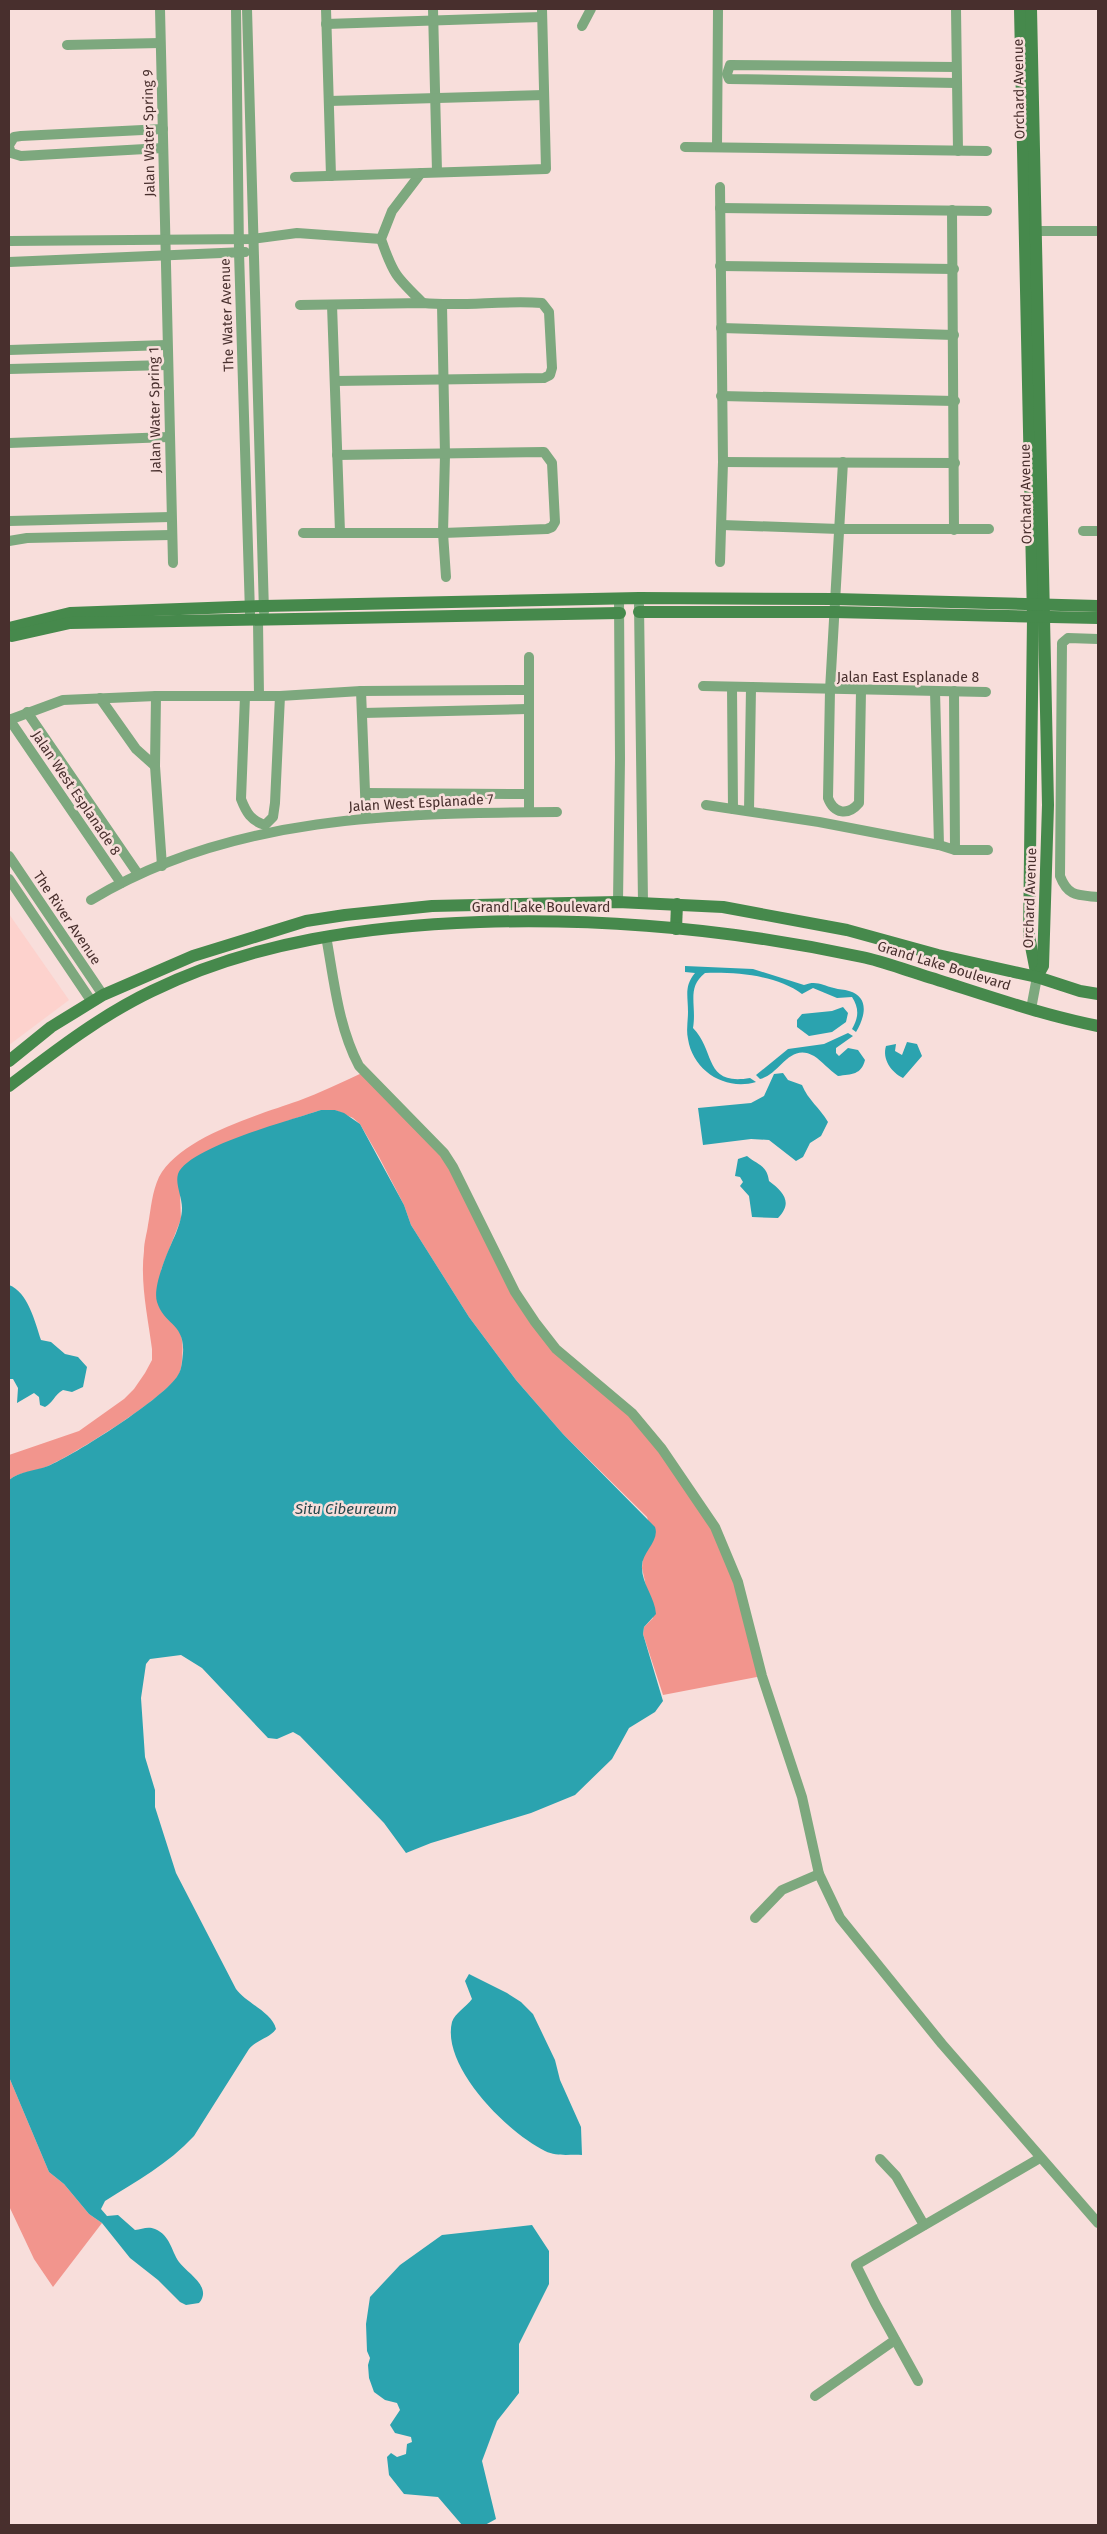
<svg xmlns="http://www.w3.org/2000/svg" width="1107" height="2534" viewBox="0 0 1107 2534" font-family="'Fira Sans',sans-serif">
<rect width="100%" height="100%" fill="#f8dedb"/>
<path fill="#fdd2cd" d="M9,914L69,1000L9,1045Z"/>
<g fill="#f2958d">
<path d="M364,1072L444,1153L515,1292L556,1349L632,1413L722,1540L762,1676L663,1695L643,1634L644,1627L653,1618L642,1568L643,1557L654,1539L647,1517L563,1434L516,1380L469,1317L411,1225L404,1205L379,1157L360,1124L353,1118L335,1110H321L287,1121L180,1194L181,1219L161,1270L165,1314C181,1330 184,1335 182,1358C182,1364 181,1371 178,1376C163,1399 75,1454 48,1466C36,1472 20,1471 9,1480V1455L79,1431L124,1399L134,1389L145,1373L152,1360V1349C148,1318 140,1283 144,1251C144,1242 147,1233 148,1225C151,1208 152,1192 159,1177C180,1137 258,1115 298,1101C320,1093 342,1082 364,1072Z"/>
<path d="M9,2077L49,2172L64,2184L89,2214L102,2223L53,2287L34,2259L9,2206Z"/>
</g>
<g fill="#2ba3af">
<path d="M685,966L753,969L804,985C816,980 822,985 834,988C839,990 844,989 849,991C870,997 865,1017 856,1032L852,1029C859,1017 859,1008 852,997L837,998L813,988L802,994C777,975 736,972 705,973C686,988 697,1005 693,1028C716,1051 703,1086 750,1078L756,1082C725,1091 693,1071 688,1039C686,1030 688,1021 688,1012C688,996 684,986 695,973L685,972Z"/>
<path d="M843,1007L848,1013L846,1022L832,1032L809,1036L797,1027V1020L802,1014L832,1011Z"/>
<path d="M848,1033L853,1036L836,1048V1053L839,1056L848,1048L858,1050L865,1060C861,1075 852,1074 838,1076C829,1070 822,1061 814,1056C789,1042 780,1075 760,1079L756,1075L788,1049L824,1044Z"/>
<path d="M907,1042L917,1044L922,1056L903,1078C891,1072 882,1059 886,1046L896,1044L895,1051L902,1055Z"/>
<path d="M783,1073L788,1080L802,1085C808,1100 820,1108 828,1122L821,1136L810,1143L803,1157L796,1161L769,1140L751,1139L703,1145L698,1108L751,1103L764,1096L774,1074Z"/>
<path d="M321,1110H335L344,1113L360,1124L404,1205L411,1225L469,1317L516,1380L563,1434L655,1527C660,1541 642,1552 642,1566C641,1583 655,1597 656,1614L644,1627L643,1634L663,1701L655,1712L629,1728L612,1759L575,1795L531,1813L431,1843L406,1853L384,1823L300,1736L293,1732L277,1739L268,1738L202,1668L181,1655L150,1659L146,1664L141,1698L145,1757L155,1790V1807L176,1873L236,1989C246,2003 272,2012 276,2029C270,2038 256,2040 249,2049L194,2136C168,2164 137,2181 105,2201L101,2209L107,2216L118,2215L135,2230C142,2229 148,2226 155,2229C170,2235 171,2250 179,2262C187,2273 213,2287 199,2303L186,2305L180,2302L158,2280L130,2258L102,2223L89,2214L64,2184L49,2172L9,2077V1480C20,1471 35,1471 48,1466C73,1456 166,1397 178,1375C182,1369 182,1361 183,1353C185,1323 164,1325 157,1302C152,1286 169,1249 176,1233C179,1225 182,1217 182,1208C182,1197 175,1184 178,1174C188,1147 292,1120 321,1110Z"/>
<path d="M747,1156C758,1165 767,1165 769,1181C784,1192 793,1203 778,1218L752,1217L749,1196L740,1186L743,1182L740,1177L735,1176L738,1159Z"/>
<path d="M9,1285C28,1292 35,1322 41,1340L51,1342L65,1354L78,1357L87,1367L83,1387L72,1392L63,1390C54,1395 53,1403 45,1407L40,1405L39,1397L34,1393L17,1403L18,1388L13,1379H9Z"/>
<path d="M469,1974L507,1993L521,2002L533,2014L555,2060L560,2080L581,2127L582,2155C569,2154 558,2157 545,2151C508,2133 441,2067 452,2022C455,2013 466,2007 472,1999L465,1981Z"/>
<path d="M532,2225L549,2251V2284L519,2344V2393L497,2421L482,2461L496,2519L485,2525H462L438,2497L404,2494L389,2475L387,2457L391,2453L397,2457L406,2454L407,2444L412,2442L411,2437L395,2433L390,2425L400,2410L397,2403L385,2400L374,2392L369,2378L368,2365L370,2358L367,2351L366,2324L370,2297L400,2265L442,2235Z"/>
</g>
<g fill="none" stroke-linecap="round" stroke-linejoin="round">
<g stroke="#7da87e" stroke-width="10">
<path d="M160,9L173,563"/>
<path d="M236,9L239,252L250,613"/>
<path d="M247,9L264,612"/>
<path d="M326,9L331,176"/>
<path d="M433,9L437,172"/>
<path d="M956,9L958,151"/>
<path d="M326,24L542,17"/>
<path d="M582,26L591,9"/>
<path d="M67,45L160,43"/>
<path d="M956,67L730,65L727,74L729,79L957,83"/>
<path d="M329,101L544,95"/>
<path d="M9,145L14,137L21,136L163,129"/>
<path d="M9,147L11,153L21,156L163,148"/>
<path d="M685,147L987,151"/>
<path d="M717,147L718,9"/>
<path d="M421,173L392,211L381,239C393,274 396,277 423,303"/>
<path d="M295,177L546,169L542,9"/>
<path d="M720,187L723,462L720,562"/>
<path d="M720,208L987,211"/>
<path d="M952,210L954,530"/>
<path d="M1029,231H1098"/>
<path d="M9,241L252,239L297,233L381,239"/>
<path d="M9,262L245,252"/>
<path d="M720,266L954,269"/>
<path d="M300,305L423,303C463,307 502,300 542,303L549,312L552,368L550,375L544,378L335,381"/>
<path d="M332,305L340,532"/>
<path d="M442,305L445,455L443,533L446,577"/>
<path d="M721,328L954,335"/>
<path d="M9,350L167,345"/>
<path d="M9,369L168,365"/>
<path d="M721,396L955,401"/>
<path d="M9,443L169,437"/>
<path d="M723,462L955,463"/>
<path d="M843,462L830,690L828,798C834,814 848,816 859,803L861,691"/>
<path d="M9,521L171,517"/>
<path d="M722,525L839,529H989"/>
<path d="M1083,531H1098"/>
<path d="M303,533H443L547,529L552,527L555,522L552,463L544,452L337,455"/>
<path d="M9,541L27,538L171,535"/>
<path d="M639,605L643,902"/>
<path d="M258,621L259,696"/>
<path d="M1098,639L1068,638L1062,643L1060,876C1068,897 1078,895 1098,897"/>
<path d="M703,686L986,692"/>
<path d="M732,687L733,809"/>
<path d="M361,691L366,817"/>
<path d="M935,691L939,845"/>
<path d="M954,691L955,850"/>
<path d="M156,696L155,766L162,866"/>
<path d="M245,696L241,799C246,812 251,821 265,825L273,817L275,803L280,696"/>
<path d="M100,698L136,749L155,766"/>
<path d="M27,712L138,874"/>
<path d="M363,713L527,709"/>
<path d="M9,719L121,883"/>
<path d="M9,720L63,700L156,696H280L361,691L528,690"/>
<path d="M366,793L528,794"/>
<path d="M706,805L819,822L939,845L955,850H988"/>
<path d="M749,811L751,688"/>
<path d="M529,812V657"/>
<path d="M9,856L103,995"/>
<path d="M9,879L92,1002"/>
<path d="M91,900C230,815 399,813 557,812"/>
<path d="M618,902L620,759L619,599"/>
<path d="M326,936C334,980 338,1026 359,1066L444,1153L453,1167L515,1292L535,1322L556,1349L632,1413L662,1449L715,1527L738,1582L762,1676L802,1797L819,1874L840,1918L942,2044L1098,2223"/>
<path d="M1031,1009L1037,977"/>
<path d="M755,1918L782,1890L819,1874"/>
<path d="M880,2159L896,2176L924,2225"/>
<path d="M918,2381L875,2303L856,2265L1040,2158"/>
<path d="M815,2396L895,2340"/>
</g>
<g stroke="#46894c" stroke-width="12">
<path d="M1020,9L1033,618L1029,936L1037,977"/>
<path d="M1031,9L1048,805L1043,966L1037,977"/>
<path d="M639,612H834L1098,618"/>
<path d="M9,628L70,613L264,606L639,598L835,599L1098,606"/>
<path d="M12,636L70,623L620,613"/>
<path d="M676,929L677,904"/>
<path d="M9,1061L51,1027L103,995L193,956L306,921L345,915L432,906L618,902L723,907L847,930L938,955L1037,977L1080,991L1098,994"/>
<path d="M9,1086C55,1051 100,1016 152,991C255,941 367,926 480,922C608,918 736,930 862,957C882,961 902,969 922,975C980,993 1038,1014 1098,1026"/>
</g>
</g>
<g text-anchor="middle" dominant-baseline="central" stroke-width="5" stroke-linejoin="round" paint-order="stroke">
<g font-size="14" fill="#482f2d" stroke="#f8dedb">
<text transform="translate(1019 89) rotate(-91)">Orchard Avenue</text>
<text transform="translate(149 133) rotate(-91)">Jalan Water Spring 9</text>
<text transform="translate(227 315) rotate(-92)">The Water Avenue</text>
<text transform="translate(155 410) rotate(-91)">Jalan Water Spring 1</text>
<text transform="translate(1026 494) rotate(-91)">Orchard Avenue</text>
<text x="908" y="677">Jalan East Esplanade 8</text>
<text transform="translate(76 793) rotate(56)">Jalan West Esplanade 8</text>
<text transform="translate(421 803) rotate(-3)">Jalan West Esplanade 7</text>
<text transform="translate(1030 898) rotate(-88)">Orchard Avenue</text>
<text x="541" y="907">Grand Lake Boulevard</text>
<text transform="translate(67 918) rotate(56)">The River Avenue</text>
<text transform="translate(944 966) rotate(17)">Grand Lake Boulevard</text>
</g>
<g font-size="15" font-style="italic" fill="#27484c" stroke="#f8dedb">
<text x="346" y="1509">Situ Cibeureum</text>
</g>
</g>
<rect width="1107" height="2534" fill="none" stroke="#482f2d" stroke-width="20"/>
</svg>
